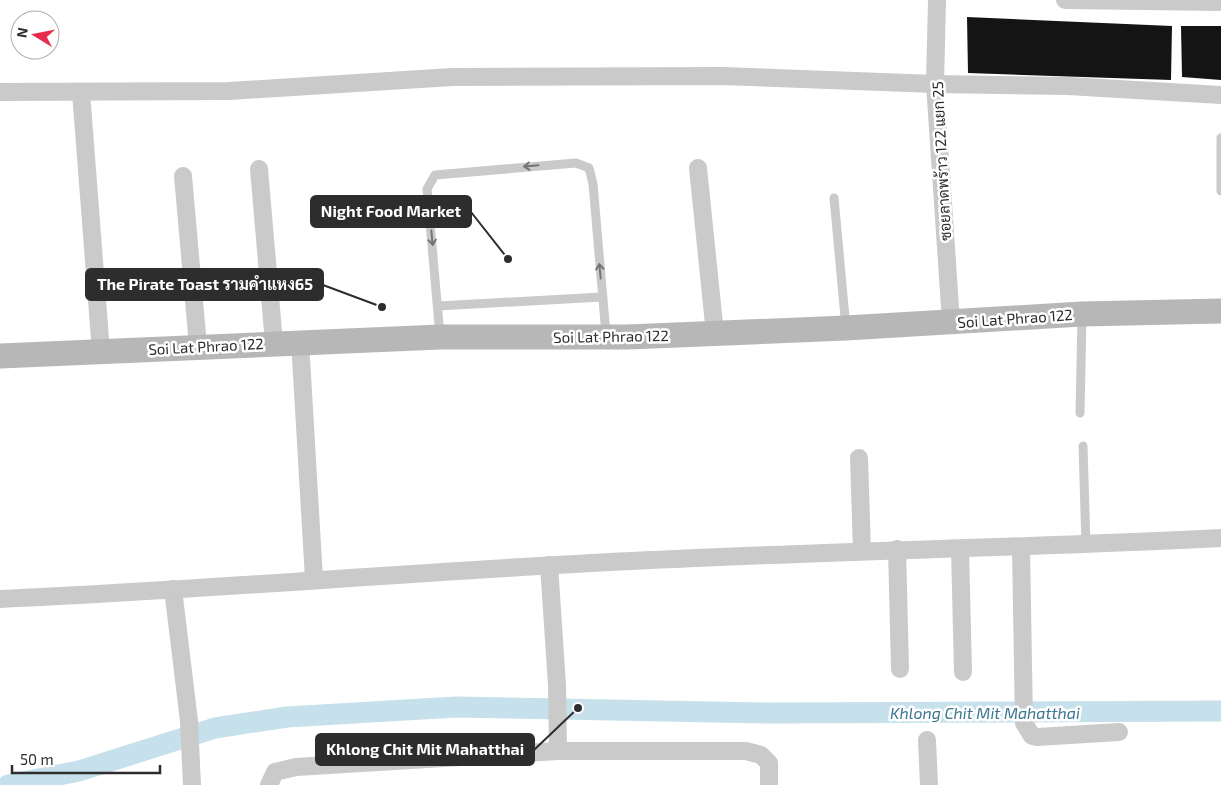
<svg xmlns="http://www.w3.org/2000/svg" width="1221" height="785" viewBox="0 0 1221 785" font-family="'Exo 2',Sarabun,sans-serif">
<rect width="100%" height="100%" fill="#fff"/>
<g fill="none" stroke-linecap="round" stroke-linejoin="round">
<path stroke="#c6e1eb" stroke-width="21" d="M8,785L79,771L215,728L287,717L456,707L770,713L1221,711"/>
</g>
<g fill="#141414">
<path d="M967,17L1172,26L1171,80L968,73Z"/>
<path d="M1181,26H1221V80L1182,77Z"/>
</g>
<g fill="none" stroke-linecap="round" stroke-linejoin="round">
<g stroke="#cacaca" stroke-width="9">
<path d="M1221,138V191"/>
<path d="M834,198L846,328"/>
<path d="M438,306L602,297"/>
<path d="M440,336L427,189L435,175L576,163L589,168L593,184L606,334"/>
<path d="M1080,413L1082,317"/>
<path d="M1083,446L1086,545"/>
</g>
<g stroke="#cacaca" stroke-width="18">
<path d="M937,0L935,84L951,322"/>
<path d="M1065,0L1221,2"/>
<path d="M0,92L229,91L452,77L723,76L935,84L1068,86L1221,95"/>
<path d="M81,92L101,352"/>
<path d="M698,168L715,334"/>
<path d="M259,169L274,343"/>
<path d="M183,176L198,346"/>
<path d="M300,341L314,579"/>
<path d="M859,458L862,551"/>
<path d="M1021,548L1024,723L1032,736L1037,737L1119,732"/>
<path d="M897,549L900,669"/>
<path d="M960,549L963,672"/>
<path d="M549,565L557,685L558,751"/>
<path d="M173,589L189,721L192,785"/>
<path d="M0,599C211,590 421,571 632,561C828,551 1025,548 1221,538"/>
<path d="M927,740L929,785"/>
<path d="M269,785L275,772L296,767L558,751H746L761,755L769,763V785"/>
</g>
<path stroke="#b7b7b7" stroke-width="25" d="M0,356L440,337H628L846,328L1082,314L1221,311"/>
</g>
<defs><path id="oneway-shaft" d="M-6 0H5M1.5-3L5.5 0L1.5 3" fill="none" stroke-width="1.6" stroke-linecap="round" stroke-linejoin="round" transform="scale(1.25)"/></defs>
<g stroke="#747474">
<use href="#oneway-shaft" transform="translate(531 166) rotate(175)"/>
<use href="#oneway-shaft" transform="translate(432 238) rotate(85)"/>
<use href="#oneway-shaft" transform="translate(600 271) rotate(-95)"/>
</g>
<g text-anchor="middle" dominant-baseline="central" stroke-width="5" stroke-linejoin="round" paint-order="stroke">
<g font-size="15" fill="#2d2d2d" stroke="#fff">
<text transform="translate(941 161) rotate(-93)">ซอยลาดพร้าว 122 แยก 25</text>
<text transform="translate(1015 318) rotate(-4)">Soi Lat Phrao 122</text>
<text transform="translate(611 336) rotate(-1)">Soi Lat Phrao 122</text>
<text transform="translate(206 346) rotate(-3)">Soi Lat Phrao 122</text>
</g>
<g font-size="16" font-style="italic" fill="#3b7790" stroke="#fff">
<text x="985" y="712">Khlong Chit Mit Mahatthai</text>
</g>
</g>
<path fill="none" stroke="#2d2d2d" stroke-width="2" d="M508 259L471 212M382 307L323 285M578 708L534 750"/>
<g fill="#2d2d2d" stroke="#fff" stroke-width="2">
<circle cx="508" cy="259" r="5"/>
<circle cx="382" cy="307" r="5"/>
<circle cx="578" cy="708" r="5"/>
</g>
<g fill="#2d2d2d" stroke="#2d2d2d" stroke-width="2">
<rect x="311" y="196" width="160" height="31" rx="5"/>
<rect x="86" y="269" width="237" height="31" rx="5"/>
<rect x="316" y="734" width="218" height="31" rx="5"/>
</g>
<g font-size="16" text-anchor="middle" font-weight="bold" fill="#fff">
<text x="391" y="217">Night Food Market</text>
<text x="205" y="290">The Pirate Toast รามคำแหง65</text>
<text x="425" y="755">Khlong Chit Mit Mahatthai</text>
</g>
<g transform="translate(35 35) rotate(280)"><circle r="24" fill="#ffffff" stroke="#ababab"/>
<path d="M0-4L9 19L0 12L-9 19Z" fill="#e72d4d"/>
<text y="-8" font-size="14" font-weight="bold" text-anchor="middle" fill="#2d2d2d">N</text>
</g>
<path d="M12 765v8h148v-8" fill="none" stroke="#2d2d2d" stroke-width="2.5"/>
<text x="20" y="765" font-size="15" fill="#2d2d2d" stroke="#ffffff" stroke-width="4" paint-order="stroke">50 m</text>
</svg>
